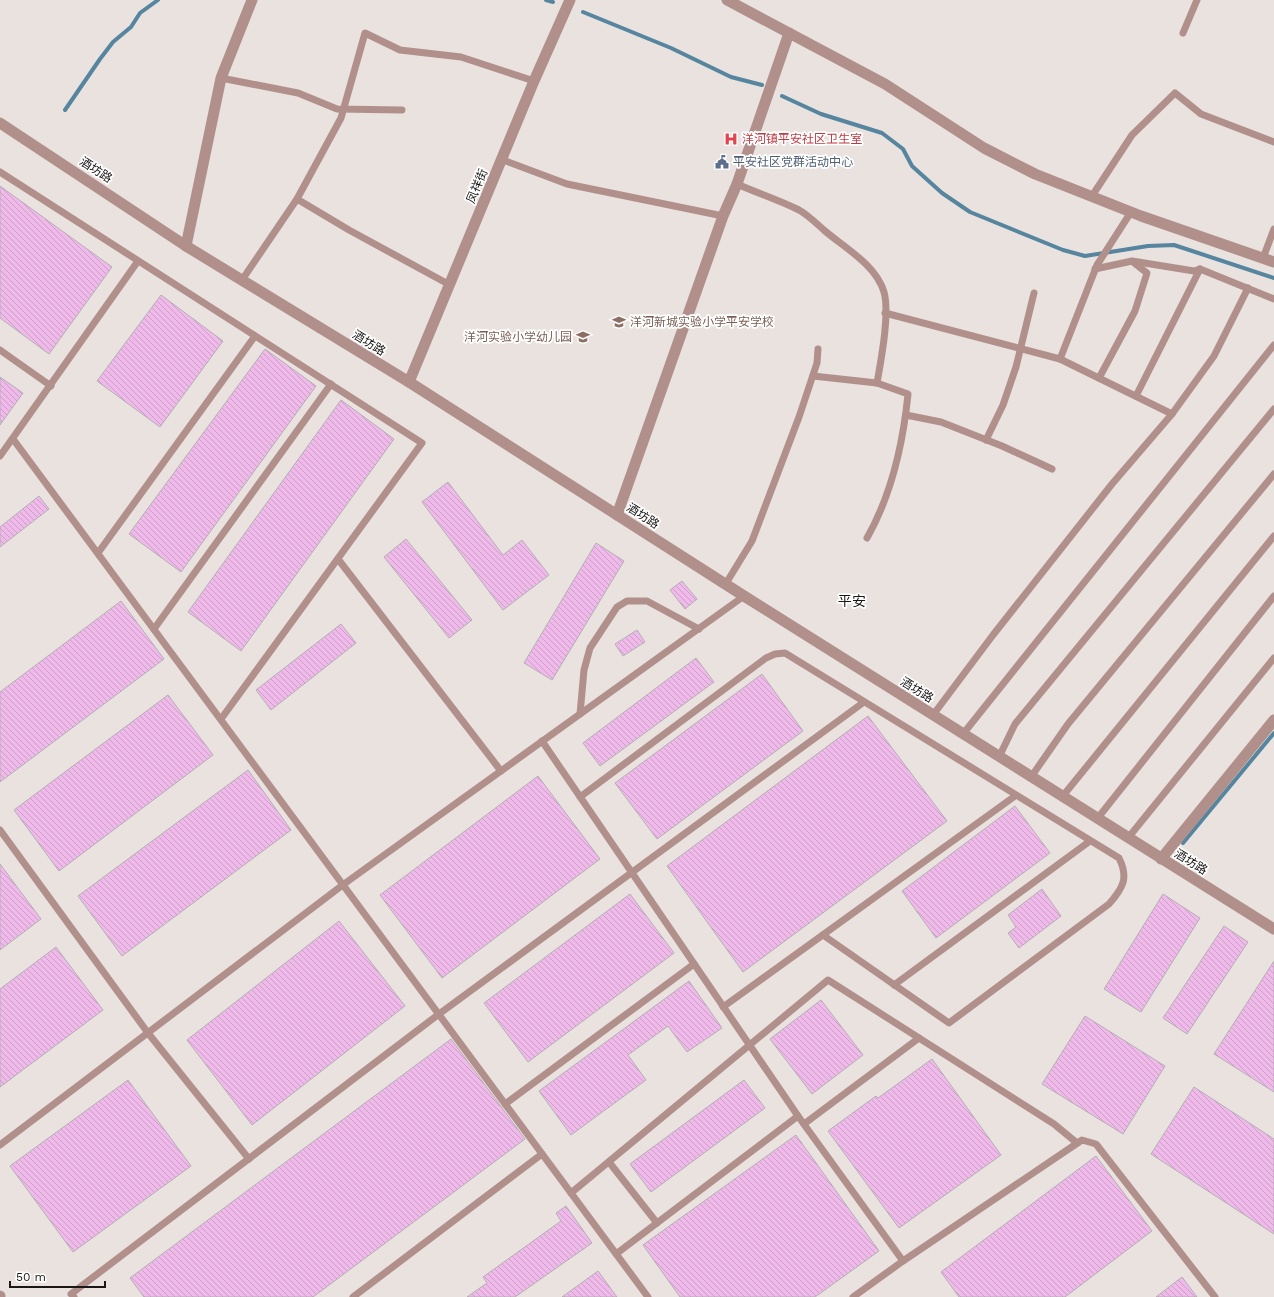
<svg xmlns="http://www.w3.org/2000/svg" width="1274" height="1297" viewBox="0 0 1274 1297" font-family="'Work Sans','Noto Sans SC',sans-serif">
<defs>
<pattern id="building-back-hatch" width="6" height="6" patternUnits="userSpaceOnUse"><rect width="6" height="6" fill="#efbaea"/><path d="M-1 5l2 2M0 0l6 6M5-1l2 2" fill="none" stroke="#cc9fc8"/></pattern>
</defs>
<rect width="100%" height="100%" fill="#e9e2df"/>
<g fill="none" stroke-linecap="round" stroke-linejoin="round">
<g stroke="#56859f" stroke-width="4">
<path d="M546,0L553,2"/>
<path d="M583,12L671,48L731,77L762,85"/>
<path d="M782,96L821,114L882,133L903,149L912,166L942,193L970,212L1063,250L1085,256L1148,246L1174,245L1274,278"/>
<path d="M65,110L100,59L113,42L131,27L140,13L158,0"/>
<path d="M1183,843L1274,733"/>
</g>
</g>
<g fill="url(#building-back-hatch)" stroke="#b4afb4">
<path d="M0,186L112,267L49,354L0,318Z"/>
<path d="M161,295L223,341L160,427L97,381Z"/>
<path d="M265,349L316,386L181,572L129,534Z"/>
<path d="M0,377L23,393L0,425Z"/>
<path d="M341,400L394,439L241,651L188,612Z"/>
<path d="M448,482L503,555L522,540L549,575L503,610L422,502Z"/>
<path d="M39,496L49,509L0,547V527Z"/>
<path d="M406,539L472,620L449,638L384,557Z"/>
<path d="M596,543L624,561L552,680L524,663Z"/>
<path d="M682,581L697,599L685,609L670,590Z"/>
<path d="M121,601L164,659L0,782V692Z"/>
<path d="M341,624L356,643L271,710L256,690Z"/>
<path d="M637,630L645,642L623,656L615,644Z"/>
<path d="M696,658L714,682L600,766L583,743Z"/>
<path d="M762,674L803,731L657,839L615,783Z"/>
<path d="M168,695L213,755L59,871L14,810Z"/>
<path d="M868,716L947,821L743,972L667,866Z"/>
<path d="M248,770L291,830L122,956L78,896Z"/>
<path d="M538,776L600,859L442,978L380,895Z"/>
<path d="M1015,806L1050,853L936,938L902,891Z"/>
<path d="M0,864L41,919L0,950Z"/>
<path d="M1042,889L1061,916L1019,948L1008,933L1016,927L1008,915Z"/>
<path d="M630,894L674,953L528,1062L484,1003Z"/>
<path d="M1163,894L1200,918L1141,1012L1104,989Z"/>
<path d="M339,921L405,1006L252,1125L187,1040Z"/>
<path d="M1224,926L1248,942L1187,1034L1163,1018Z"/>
<path d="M56,947L103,1010L0,1087V989Z"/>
<path d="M1274,961V1092L1214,1054Z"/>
<path d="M689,981L722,1028L687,1052L668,1026L628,1055L646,1080L571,1135L539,1091Z"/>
<path d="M821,1000L863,1055L812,1094L770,1039Z"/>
<path d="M1085,1016L1165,1066L1123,1134L1042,1084Z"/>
<path d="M451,1039L525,1139L313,1297H144L130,1278Z"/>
<path d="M932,1059L1001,1155L899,1228L828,1131L876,1096L878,1098Z"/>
<path d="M128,1080L191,1166L73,1252L10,1166Z"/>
<path d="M744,1080L765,1108L651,1192L630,1164Z"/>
<path d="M1194,1087L1274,1139V1234L1151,1154Z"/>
<path d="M796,1135L879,1251L815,1297H680L643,1245Z"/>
<path d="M1096,1156L1152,1231L1065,1297H959L941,1272Z"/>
<path d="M566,1206L592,1243L515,1297H467L487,1283L483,1277L561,1221L556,1213Z"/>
<path d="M598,1271L617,1297H562Z"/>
<path d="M1182,1277L1197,1297H1156Z"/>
</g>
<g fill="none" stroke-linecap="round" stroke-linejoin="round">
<g stroke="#b1908c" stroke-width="7">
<path d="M1183,33L1197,0"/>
<path d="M221,78L298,93L337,109L402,110"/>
<path d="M503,160L567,184L723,216"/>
<path d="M0,172L422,443L221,719"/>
<path d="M737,184C757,193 779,200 799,210C808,215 817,224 825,231C845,248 876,265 884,292C890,314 881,360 877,383"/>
<path d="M1092,196L1132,135L1175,93L1201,114L1274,142"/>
<path d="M297,199L349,230L450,285"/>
<path d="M1263,258L1274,229"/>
<path d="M1095,269L1132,261L1194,271L1200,269L1274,299"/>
<path d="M242,280L297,199L341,118L365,33L400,50L461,57L534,81"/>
<path d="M885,313L1060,359L1172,414"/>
<path d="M0,350L51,386"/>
<path d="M1060,359L1097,265L1131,212"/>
<path d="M813,376L877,383L908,394C903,444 892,494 867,538"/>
<path d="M1099,378L1135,311L1147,273L1133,262"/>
<path d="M1136,396L1200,269"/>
<path d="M906,415L941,422L1002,446L1052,469"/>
<path d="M13,439L648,1297"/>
<path d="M986,440L1003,405L1016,367L1034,293"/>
<path d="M0,456L138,261"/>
<path d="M98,553L255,336"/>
<path d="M338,559L501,771"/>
<path d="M725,585L752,541L799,417L817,363L818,349"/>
<path d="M154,629L331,384"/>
<path d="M580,714L584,670L590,648L617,607L627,601H647L699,629"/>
<path d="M933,715L993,635L1112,484L1172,414L1214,356L1248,288"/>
<path d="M963,734L1274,345"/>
<path d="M542,741L798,1116L903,1261"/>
<path d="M999,757L1015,724L1274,409"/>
<path d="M1031,777L1068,724L1274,474"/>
<path d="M580,797L766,658L775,654L785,653L1119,858C1129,878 1123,888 1109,904L949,1023L823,935"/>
<path d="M1062,797L1274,536"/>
<path d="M1097,819L1274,596"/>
<path d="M0,830L148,1033L249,1159"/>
<path d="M1128,838L1274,658"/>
<path d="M894,985L1090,841"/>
<path d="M723,1007L1015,796"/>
<path d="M505,1104L694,964"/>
<path d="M804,1124L919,1038"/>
<path d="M0,1145L344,884L744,596"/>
<path d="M609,1162L657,1223"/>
<path d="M571,1193L828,980L1054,1124L1077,1143"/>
<path d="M616,1254L798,1116"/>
<path d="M74,1297L71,1294L439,1014L864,702"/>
<path d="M353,1297L542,1154"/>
<path d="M853,1297L903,1261L1082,1140L1096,1144L1215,1297"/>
</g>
<g stroke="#b1908c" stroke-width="11">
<path d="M727,0L885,84L984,148L1035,174L1141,216L1274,262"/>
<path d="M186,246L221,78L252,0"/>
<path d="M409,382L534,81L570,0"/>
<path d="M617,515L723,216L737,184L789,33"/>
<path d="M1161,859L1274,720"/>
</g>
<g stroke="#b1908c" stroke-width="11">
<path d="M0,123L186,246L409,382L744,596L1274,929"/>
<path d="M0,1296V1297"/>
</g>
</g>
<defs>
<g id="hospital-bare" transform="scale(1.08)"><path d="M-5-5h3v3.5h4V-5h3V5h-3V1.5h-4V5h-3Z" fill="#e0444e" stroke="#fff" stroke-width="2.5" paint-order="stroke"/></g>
<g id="civic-bare" transform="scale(1.08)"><path d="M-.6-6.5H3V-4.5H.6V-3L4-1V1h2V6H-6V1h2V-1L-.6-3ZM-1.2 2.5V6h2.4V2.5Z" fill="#5c6f8a" stroke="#fff" stroke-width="2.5" paint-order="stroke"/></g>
<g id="school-bare" transform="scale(1.08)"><path d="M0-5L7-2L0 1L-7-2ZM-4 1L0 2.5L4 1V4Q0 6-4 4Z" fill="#8d6e63" stroke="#fff" stroke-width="2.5" paint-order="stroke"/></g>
</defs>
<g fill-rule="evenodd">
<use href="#hospital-bare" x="731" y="139"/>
<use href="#civic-bare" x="722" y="162"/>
<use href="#school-bare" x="619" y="322"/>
<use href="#school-bare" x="583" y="337"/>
</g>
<g text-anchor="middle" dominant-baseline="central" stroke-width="3.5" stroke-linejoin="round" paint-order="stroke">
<g font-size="12" fill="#be3a42" stroke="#fff" text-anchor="start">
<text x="742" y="139">洋河镇平安社区卫生室</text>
</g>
<g font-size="12" fill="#4e5e75" stroke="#fff" text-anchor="start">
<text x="733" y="162">平安社区党群活动中心</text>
</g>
<g font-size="12" fill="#1a1817" stroke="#fff">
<text transform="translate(96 170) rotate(33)">酒坊路</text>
<text transform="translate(477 186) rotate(-67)">凤祥街</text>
<text transform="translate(369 343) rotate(32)">酒坊路</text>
<text transform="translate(643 516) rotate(33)">酒坊路</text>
<text transform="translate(917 690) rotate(32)">酒坊路</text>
<text transform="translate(1191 862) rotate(32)">酒坊路</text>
</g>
<g font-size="12" fill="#785e54" stroke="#fff" text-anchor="start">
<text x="630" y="322">洋河新城实验小学平安学校</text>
<text x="572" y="337" text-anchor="end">洋河实验小学幼儿园</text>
</g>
<g font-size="14" fill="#1a1817" stroke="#fff">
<text x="852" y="601">平安</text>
</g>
</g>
<path d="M10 1281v6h95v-6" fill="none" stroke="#1a1817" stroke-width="2"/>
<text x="16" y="1281" font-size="12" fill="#1a1817" stroke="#ffffff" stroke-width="3" paint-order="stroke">50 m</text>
</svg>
